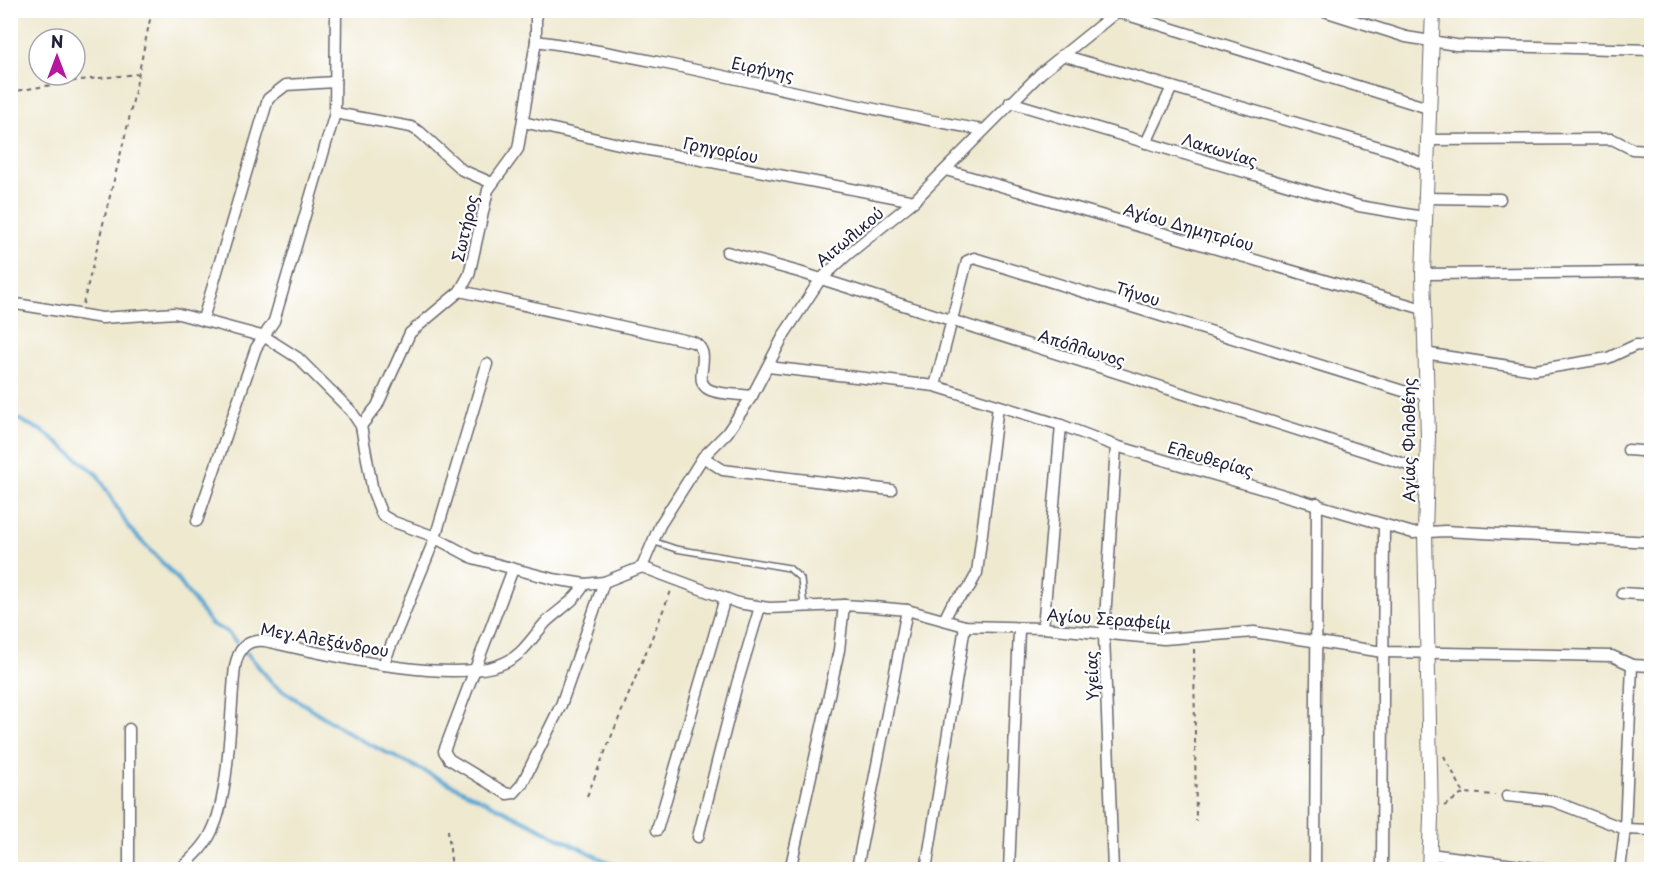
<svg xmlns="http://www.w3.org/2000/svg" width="1662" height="880" viewBox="0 0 1662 880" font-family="'Playpen Sans',sans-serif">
<rect width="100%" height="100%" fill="#fff"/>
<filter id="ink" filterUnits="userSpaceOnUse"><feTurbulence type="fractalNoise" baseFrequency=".0167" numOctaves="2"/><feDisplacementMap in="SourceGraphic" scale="12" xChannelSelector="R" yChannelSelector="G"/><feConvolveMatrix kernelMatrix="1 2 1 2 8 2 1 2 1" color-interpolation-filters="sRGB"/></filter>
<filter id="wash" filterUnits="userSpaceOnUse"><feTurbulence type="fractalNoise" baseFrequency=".008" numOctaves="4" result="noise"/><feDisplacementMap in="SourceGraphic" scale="24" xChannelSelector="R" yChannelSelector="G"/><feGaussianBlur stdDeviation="1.35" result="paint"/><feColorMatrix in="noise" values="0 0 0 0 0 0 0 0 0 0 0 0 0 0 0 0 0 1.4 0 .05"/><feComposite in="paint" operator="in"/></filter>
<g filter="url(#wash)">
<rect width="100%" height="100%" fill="#efe9d0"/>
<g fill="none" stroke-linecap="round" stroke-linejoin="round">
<g stroke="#59a6d2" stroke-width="4">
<path d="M10,415L44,432L97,474L129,528L176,577L211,624L226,631L236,642"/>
<path d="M247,653L274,685L355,737L624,870"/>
</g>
</g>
</g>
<g filter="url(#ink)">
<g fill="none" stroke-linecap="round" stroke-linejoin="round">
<g stroke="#6a686f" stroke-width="8">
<path id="service" d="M652,541L676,549L789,568L801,579L804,607"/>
</g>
<g stroke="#6a686f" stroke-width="13">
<g id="minor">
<path d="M1321,10L1406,37L1456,45L1652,50"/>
<path d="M1118,12L1428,108"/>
<path d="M536,41C687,62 833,105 983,130"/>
<path d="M1062,55L1393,151L1425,165"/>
<path d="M1010,102L1359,206L1423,217"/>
<path d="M335,113L411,127L420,132L462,170L492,183"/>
<path d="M523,122L623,145L914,201"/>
<path d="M1427,140L1612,139L1632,149L1652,150"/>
<path d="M1146,143L1172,87"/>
<path d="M946,170L1423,309"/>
<path d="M1424,198L1500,199"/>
<path d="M727,252L799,272L1427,471"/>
<path d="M1423,274L1652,272"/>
<path d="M460,291L693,342C716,352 689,381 710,390C722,395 739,394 752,396"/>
<path d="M10,303L102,318L175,313L265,337L298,358L351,411L361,426L373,492L382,515L394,522L430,535L473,558L553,579L585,584"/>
<path d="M203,319L268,99L286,85L335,82"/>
<path d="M1424,353L1535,370L1608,358L1636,345L1652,346"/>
<path d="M768,367L935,386L1061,425L1116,446L1413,533L1445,531L1652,542"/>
<path d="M935,386L967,261L974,258L1403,391L1425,394"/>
<path d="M361,426L377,406L410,333L460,291L469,275L488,190L518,149L536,41V10"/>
<path d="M1628,450L1652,452"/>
<path d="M703,457L723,470L731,471L891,490"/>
<path d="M197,521L256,348L274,321L335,113L336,10"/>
<path d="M642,567L738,603L769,608L844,605L874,607L907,610L965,626L1043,628L1164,639L1254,632L1383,652L1612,656L1632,665L1652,666"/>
<path d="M642,567L660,525L703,457L727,433L752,396L785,333L820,280L847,255L914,201L1041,73L1119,10"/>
<path d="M513,569L444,751L449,759L507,794L514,793L522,784L561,705L604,582"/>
<path d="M1622,593L1652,595"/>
<path d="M944,620L952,604L969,588L977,573L998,406"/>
<path d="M1043,628L1061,425"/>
<path d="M383,665L435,538L487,364"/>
<path d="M129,729V870"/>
<path d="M1507,796L1553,801L1625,829L1652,830"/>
<path d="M657,830L725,598"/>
<path d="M698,837L737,684L760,607"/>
<path d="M1430,854L1551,870"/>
<path d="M858,863L907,610"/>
<path d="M179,870C192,858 205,847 212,831C230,795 230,709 235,667C238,649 246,639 265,641C319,653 459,688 508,661C524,653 534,635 546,622C561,608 573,603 585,584L604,582L642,567"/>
<path d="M790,870L839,650L844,605"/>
<path d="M926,870L965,626"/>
<path d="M1009,870L1019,630"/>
<path d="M1113,870L1104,635L1116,446"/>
<path d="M1315,870L1317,503"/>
<path d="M1382,870L1384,525"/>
<path d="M1620,870L1625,829L1632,665"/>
</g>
</g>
<g stroke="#6a686f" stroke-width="16">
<path id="tertiary" d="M1429,870L1431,818L1425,533L1428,436L1423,274L1433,10"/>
</g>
<g stroke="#6a686f" stroke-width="2" stroke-dasharray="4.5 4.5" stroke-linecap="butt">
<path d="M10,92L81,80L138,74"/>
<path d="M83,304L128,124L152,10"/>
<path d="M1194,649L1196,821"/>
<path d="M1444,756L1464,793"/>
<path d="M587,796L671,591"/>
<path d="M1444,806L1464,793L1495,795"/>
<path d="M448,830L452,870"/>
</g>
<use href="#service" stroke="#fff" stroke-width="5"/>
<use href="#minor" stroke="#fff" stroke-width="10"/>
<use href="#tertiary" stroke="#fff" stroke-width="14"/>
</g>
</g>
<g text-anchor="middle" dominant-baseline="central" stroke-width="4.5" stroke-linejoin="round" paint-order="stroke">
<g font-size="16" fill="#22223b" stroke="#fff">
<text transform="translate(763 68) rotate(12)">Ειρήνης</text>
<text transform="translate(721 149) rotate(11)">Γρηγορίου</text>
<text transform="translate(1220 149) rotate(17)">Λακωνίας</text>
<text transform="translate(1189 226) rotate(16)">Αγίου Δημητρίου</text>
<text transform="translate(464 228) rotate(-77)">Σωτήρος</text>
<text transform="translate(849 236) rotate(-40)">Αιτωλικού</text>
<text transform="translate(1138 293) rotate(17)">Τήνου</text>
<text transform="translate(1082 347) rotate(17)">Απόλλωνος</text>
<text transform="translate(1408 440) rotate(-90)">Αγίας Φιλοθέης</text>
<text transform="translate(1211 458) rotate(16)">Ελευθερίας</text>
<text transform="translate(1109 618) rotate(4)">Αγίου Σεραφείμ</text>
<text transform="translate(325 639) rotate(10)">Μεγ.Αλεξάνδρου</text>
<text transform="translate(1091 676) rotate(-92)">Υγείας</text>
</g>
</g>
<rect width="1662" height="880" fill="none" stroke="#fff" stroke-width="36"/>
<g transform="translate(57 57)"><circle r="28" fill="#ffffff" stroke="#a7a7b1" stroke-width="1.5"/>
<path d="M0-4.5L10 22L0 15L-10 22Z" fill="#b5179e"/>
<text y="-9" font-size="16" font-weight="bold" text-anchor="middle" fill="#22223b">N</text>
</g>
</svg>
